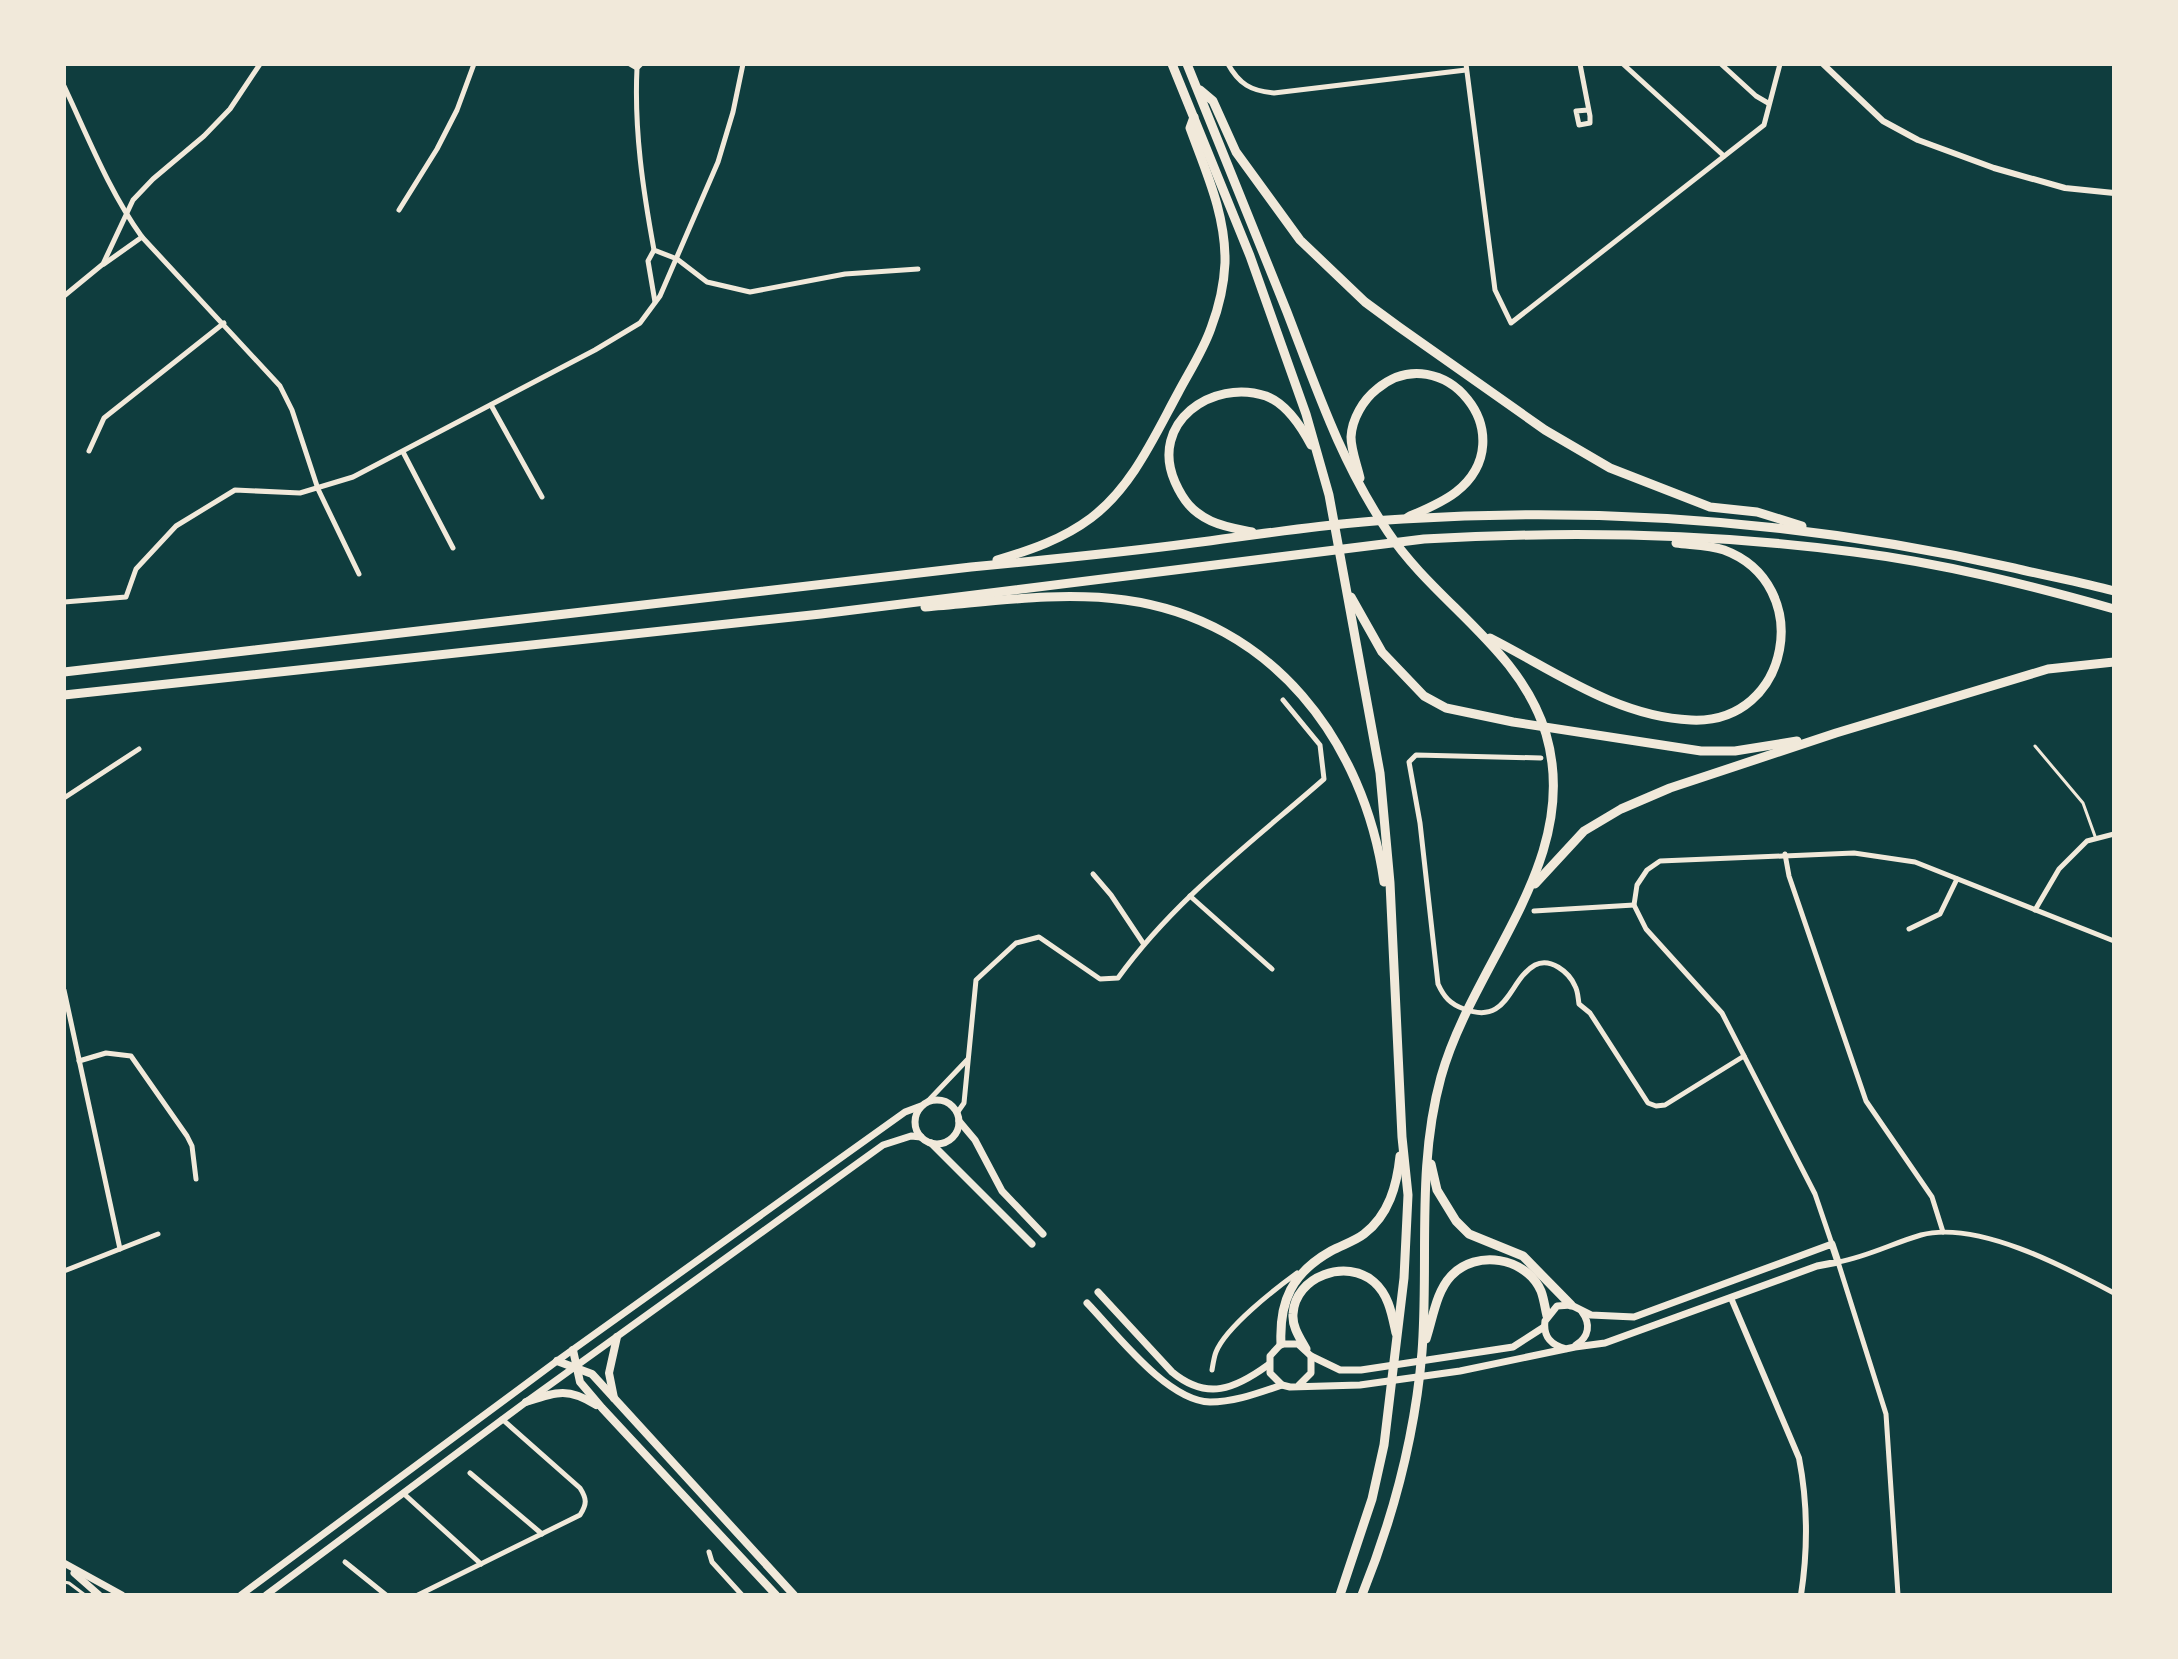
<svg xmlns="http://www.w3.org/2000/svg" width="2178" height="1659" viewBox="0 0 2178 1659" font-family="'Playfair Display',serif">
<rect width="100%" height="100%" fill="#0f3d3e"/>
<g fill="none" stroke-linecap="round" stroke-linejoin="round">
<g stroke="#f1e9da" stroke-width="3">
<path d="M2035,746L2083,803L2096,839"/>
<path d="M64,1582L69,1583L85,1595"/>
</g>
<g stroke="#f1e9da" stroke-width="5">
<path d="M630,64L637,68"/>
<path d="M641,64L637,68C634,130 643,190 654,250L677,259L707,282L750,292L845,274L918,269"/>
<path d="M1228,64C1239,84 1251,91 1274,93L1466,70"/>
<path d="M1466,64L1495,290L1511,323L1764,125L1780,64"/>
<path d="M1580,64L1590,116V123L1579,125L1576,111L1588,110"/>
<path d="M1623,64L1724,156"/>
<path d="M1721,64L1756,96L1768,103"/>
<path d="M64,86C88,137 109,191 142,237L280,386L292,410L318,489L359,574"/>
<path d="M399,210L437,149L457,110L474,64"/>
<path d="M654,250L648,261L655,302"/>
<path d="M104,264L142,237"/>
<path d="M64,296L103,264L133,200L153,179L204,136L230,109L260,64"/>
<path d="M491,405L542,497"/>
<path d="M89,451L104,418L224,323"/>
<path d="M403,452L453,548"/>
<path d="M64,602L126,597L136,569L176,526L235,490L300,493L353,477L595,350L640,323L660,296L718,162L733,112L743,64"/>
<path d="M1541,758L1416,755L1409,762L1420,823L1438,984C1444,997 1450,1004 1464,1009C1509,1026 1508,980 1535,965C1550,957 1569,972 1575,986C1578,991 1578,998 1579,1004L1590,1013L1648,1103L1656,1106L1665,1105L1744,1056"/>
<path d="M64,798L139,749"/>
<path d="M1785,854L1789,876L1866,1101L1932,1197L1943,1232"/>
<path d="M1093,874L1111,895L1143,943"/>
<path d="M1190,896L1272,969"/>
<path d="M2035,910L2059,869L2087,841L2114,834"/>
<path d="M1534,911L1634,905"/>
<path d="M1909,929L1940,914L1957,879"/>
<path d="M64,990L120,1249"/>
<path d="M79,1061L106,1053L131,1056L187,1136L192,1146L196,1179"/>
<path d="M928,1101L967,1060"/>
<path d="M957,1113L964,1103L976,980L1016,943L1039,937L1100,979L1118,978C1174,900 1252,842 1324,779L1320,745L1283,700"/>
<path d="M1832,1244L1815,1194L1722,1013L1646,929L1634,905L1637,885L1647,870L1660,861L1854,853L1915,862L2114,941"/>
<path d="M64,1271L158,1234"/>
<path d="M1212,1370C1213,1364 1214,1357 1216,1352C1226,1327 1275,1289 1297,1273"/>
<path d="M470,1473L542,1534"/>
<path d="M403,1493L481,1564"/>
<path d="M709,1552L712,1562L742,1595"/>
<path d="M345,1562L386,1595"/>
<path d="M418,1595L580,1515C587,1504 587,1499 580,1488L502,1419"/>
<path d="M1898,1595L1886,1414L1838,1262C1867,1257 1893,1243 1921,1235C1977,1220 2065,1267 2114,1293"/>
</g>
<g stroke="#f1e9da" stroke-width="6">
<path d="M1823,64L1883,121L1918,140L1994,168L2065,188L2114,193"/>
<path d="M1731,1298L1799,1458C1808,1504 1808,1549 1801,1595"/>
</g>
<g stroke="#f1e9da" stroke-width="7">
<circle cx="937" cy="1122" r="22"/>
<path d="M959,1121L975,1140L1002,1191L1043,1234"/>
<path d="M931,1143L1032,1244"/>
<path d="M1098,1292L1172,1372C1207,1401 1235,1389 1268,1365"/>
<path d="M1087,1303C1116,1333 1167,1401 1210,1402C1235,1402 1258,1393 1282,1385"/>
<path d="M1576,1345C1589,1337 1591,1324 1582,1312"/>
<path d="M1311,1356L1340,1370H1361L1513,1347L1544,1327"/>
<path d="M1299,1385L1311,1373V1356L1298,1344H1281L1270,1356V1373L1282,1385L1290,1387L1360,1385L1460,1371L1575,1347L1605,1343L1817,1266L1838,1262L1832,1244L1634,1317L1591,1315L1571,1305L1557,1306L1545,1321C1543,1337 1551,1345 1566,1349"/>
<path d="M64,1563L122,1595"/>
<path d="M74,1573L99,1595"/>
<path d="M241,1595L557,1361L905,1112L921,1106"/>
<path d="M266,1595L526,1402L883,1145L911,1136L921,1137"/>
</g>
<g stroke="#f1e9da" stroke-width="8">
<path d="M573,1350L580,1382L602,1408L776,1595"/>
<path d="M557,1361L592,1374L794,1595"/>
<path d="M614,1398L609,1373L617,1337"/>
<path d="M526,1402C556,1392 568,1387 596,1405"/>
</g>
<g stroke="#f1e9da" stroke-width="9">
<path d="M1172,64L1250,256L1306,414L1329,495L1380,773L1390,883L1402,1137L1408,1195L1404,1278L1384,1445L1372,1499L1340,1595"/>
<path d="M1187,64C1220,147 1254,229 1287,312C1317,390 1341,462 1388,532C1435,603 1521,649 1546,734C1583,860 1473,962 1441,1077C1416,1167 1429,1261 1422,1352C1415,1435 1393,1518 1362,1595"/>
<path d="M1200,90L1213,101L1236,152L1300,240L1365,302L1399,327L1545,430L1610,468L1710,507L1757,512L1802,526"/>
<path d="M1360,478C1357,465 1351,450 1351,437C1352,419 1363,400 1377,389C1442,335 1527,436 1456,492C1442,503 1424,510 1408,517"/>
<path d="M1252,532C1238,529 1224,527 1211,521C1192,512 1183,500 1175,482C1149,423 1212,378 1266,396C1287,404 1301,426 1311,445"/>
<path d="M997,560C1031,550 1063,539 1091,518C1132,487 1154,437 1178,393C1189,372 1203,351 1211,328C1219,307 1224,285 1225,263C1226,215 1206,172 1190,128L1194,117"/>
<path d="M1351,597L1382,652L1424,696L1446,708L1513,722L1701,751H1735L1797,741"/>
<path d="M925,607C990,602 1059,591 1125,600C1272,620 1364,741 1384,882"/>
<path d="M1490,638C1553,670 1617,717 1691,720C1791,725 1816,584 1724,550C1709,545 1691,545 1676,543"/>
<path d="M64,672L971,567C1045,560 1119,553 1193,543C1262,534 1332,523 1403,519C1607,506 1814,523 2014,568C2047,576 2081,582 2114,591"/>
<path d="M64,695L821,614L1424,539C1567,531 1712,533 1854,552C1942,563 2029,585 2114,609"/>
<path d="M1535,884L1584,831L1621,809L1670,788L1836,733L2048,669L2114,662"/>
<path d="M1431,1164L1437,1190L1456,1221L1469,1234L1523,1256L1571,1305"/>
<path d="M1426,1339C1433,1318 1436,1292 1451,1276C1476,1249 1526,1257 1541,1291C1544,1299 1545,1308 1547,1316"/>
<path d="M1281,1344C1279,1301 1292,1273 1331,1251C1342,1245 1355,1241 1364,1234C1389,1215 1397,1185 1400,1156"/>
<path d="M1306,1349C1300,1338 1292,1327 1293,1314C1295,1276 1347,1258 1374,1282C1389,1295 1392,1315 1396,1333"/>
</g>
</g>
<rect width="2178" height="1659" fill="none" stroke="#f1e9da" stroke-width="132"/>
</svg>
